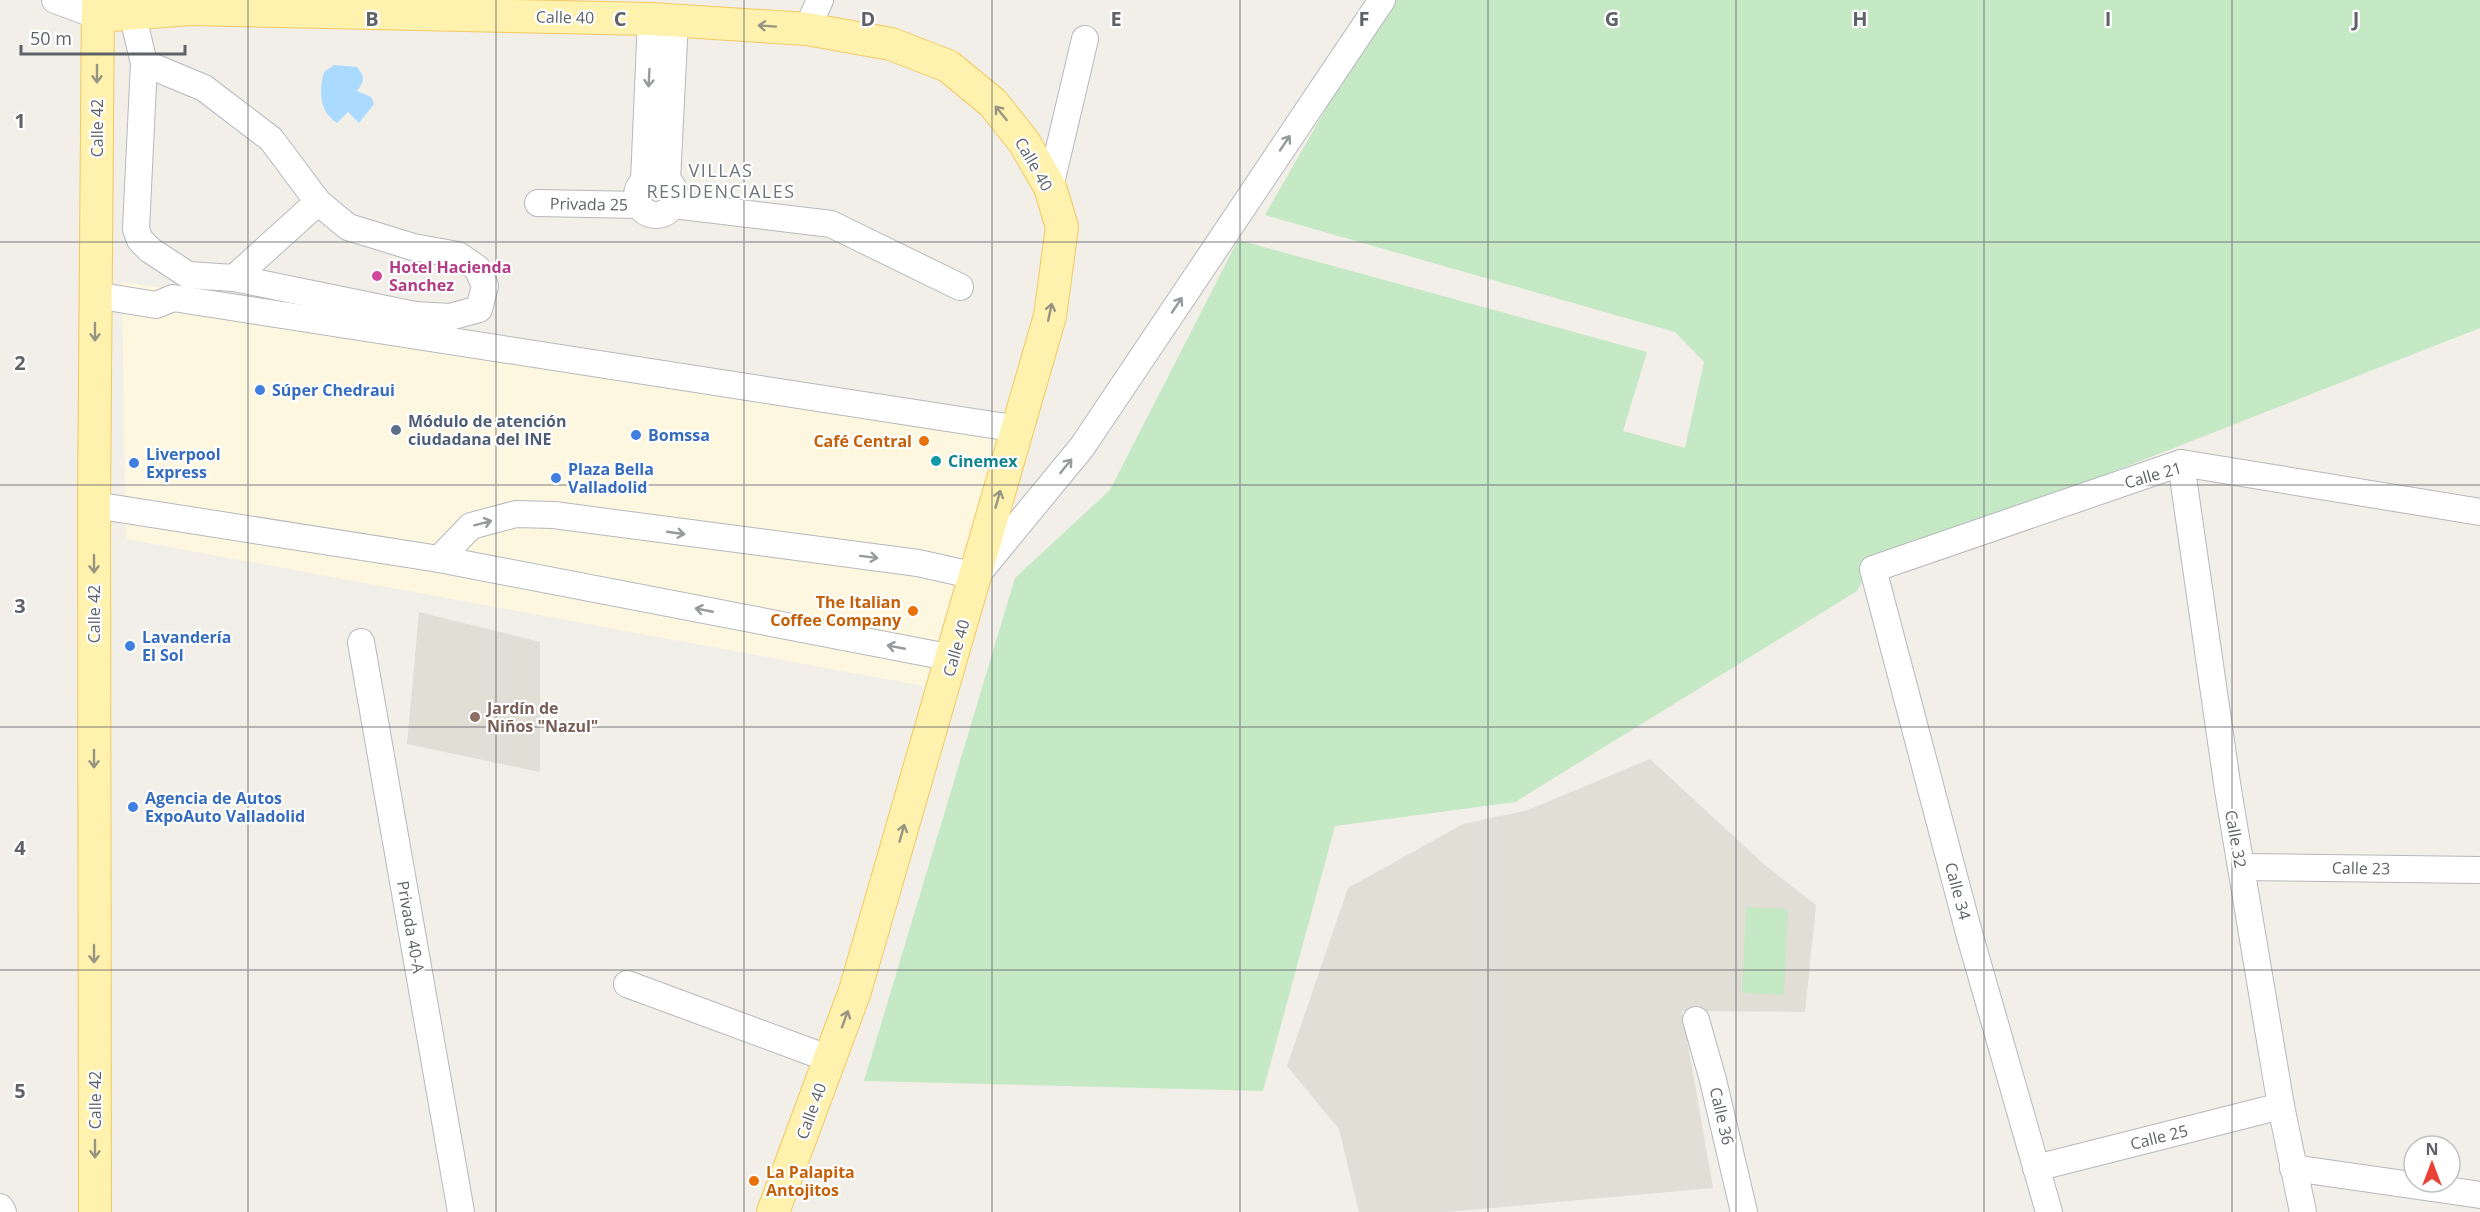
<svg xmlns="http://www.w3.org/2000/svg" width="2480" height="1212" viewBox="0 0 2480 1212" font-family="'Open Sans',sans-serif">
<rect width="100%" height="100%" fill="#f1efe8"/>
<path fill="#fef7e0" d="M122,282L1005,417L924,686L126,539Z"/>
<g fill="#e1ded6">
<path d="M419,612L540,642V772L407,744Z"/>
<path d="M1650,759L1766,866L1816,905L1805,1012L1682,1011L1713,1188L1448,1212H1359L1339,1129L1287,1066L1348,888L1463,824L1528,810Z"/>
</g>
<g fill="#c5e8c5">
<path d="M1394,0H2480V328L1870,567L1857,591L1515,802L1335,826L1263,1091L864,1081L1015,578L1110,490L1238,240L1647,352L1623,431L1685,448L1704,362L1675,332L1265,215L1364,42Z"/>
<path d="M1746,907L1788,909L1784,995L1742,993Z"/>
</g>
<path fill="#aadaff" d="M334,65L357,67C365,77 365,80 357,91L371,97L374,104L359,123L348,112L337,123C319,111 319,91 324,72Z"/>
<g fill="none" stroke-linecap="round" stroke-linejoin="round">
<g stroke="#b5b8bc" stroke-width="28">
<g id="minor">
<path d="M55,0L98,16"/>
<path d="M132,13L144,63L204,88L271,139L318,202L348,227L413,247L458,255L477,268L485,286L479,309L450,317L415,315L234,278L188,275L150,250L140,240L136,229L144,63"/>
<path d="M807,29L820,0"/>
<circle cx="656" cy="196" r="19"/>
<path d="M667,180L675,20"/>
<path d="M644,181L651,19"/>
<path d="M1050,187L1085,39"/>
<path d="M538,203L639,205"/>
<path d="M673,205L831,224L960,287"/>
<path d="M234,278L318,202"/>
<path d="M95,295L156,305L173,298L1018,429"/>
<path d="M2181,463L2228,790L2281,1106L2303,1212"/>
<path d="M94,505L439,559L953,658"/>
<path d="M439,559L471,526L516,514L554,515L918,563L976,576L1082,447L1382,0"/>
<path d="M361,642L461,1212"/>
<path d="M2241,867L2480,870"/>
<path d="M627,984L830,1059"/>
<path d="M1696,1020L1713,1080L1744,1212"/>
<path d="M2036,1168L2281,1106"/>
<path d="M2293,1168L2480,1195"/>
<path d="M0,1207L3,1212"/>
<path d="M2049,1212L1969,933L1873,569L2181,463L2480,512"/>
</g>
</g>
<g stroke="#f2c960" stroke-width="34">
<g id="major">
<path d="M98,16L190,9L651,19L807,29L891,44L948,66L993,103L1024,142L1050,187L1062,227L1050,316L855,991L773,1212"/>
<path d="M95,1212L94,505L98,0"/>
</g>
</g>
<use href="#minor" stroke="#fff" stroke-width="26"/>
<use href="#major" stroke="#fff2af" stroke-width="32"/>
</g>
<defs><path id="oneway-shaft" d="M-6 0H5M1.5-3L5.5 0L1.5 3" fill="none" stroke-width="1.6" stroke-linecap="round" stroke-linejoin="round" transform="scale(1.5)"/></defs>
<g stroke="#979581">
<use href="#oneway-shaft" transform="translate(767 26) rotate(-176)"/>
<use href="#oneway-shaft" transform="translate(97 74) rotate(90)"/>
<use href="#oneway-shaft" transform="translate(1001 113) rotate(-129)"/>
<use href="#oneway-shaft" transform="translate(1050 312) rotate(-78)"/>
<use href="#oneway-shaft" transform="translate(95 332) rotate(90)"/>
<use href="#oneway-shaft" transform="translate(998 499) rotate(-74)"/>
<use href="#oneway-shaft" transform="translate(94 564) rotate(90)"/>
<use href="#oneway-shaft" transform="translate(94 759) rotate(90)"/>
<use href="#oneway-shaft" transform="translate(902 833) rotate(-74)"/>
<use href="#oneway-shaft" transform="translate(94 954) rotate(90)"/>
<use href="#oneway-shaft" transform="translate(845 1019) rotate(-70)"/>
<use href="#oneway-shaft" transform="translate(95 1149) rotate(90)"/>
</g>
<g stroke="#979a9d">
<use href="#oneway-shaft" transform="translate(649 78) rotate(93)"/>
<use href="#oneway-shaft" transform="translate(1285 143) rotate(-56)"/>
<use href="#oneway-shaft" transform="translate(1177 305) rotate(-56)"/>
<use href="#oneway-shaft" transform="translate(1066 466) rotate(-51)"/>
<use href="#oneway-shaft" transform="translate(483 523) rotate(-15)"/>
<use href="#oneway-shaft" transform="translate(676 533) rotate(8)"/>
<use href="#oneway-shaft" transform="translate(869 557) rotate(7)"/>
<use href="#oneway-shaft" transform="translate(704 610) rotate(-169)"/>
<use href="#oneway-shaft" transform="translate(896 647) rotate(-169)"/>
</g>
<path fill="none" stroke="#5f6368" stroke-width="1.5" stroke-opacity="0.55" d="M248,0V1212M496,0V1212M744,0V1212M992,0V1212M1240,0V1212M1488,0V1212M1736,0V1212M1984,0V1212M2232,0V1212M0,242H2480M0,485H2480M0,727H2480M0,970H2480"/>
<circle fill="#d1479c" stroke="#fff" stroke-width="2" cx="377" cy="276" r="6"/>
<g fill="#3f7fe0" stroke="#fff" stroke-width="2">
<circle cx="260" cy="390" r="6"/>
<circle cx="636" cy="435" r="6"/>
<circle cx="134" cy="463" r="6"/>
<circle cx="556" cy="478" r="6"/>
<circle cx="130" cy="646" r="6"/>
<circle cx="133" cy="807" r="6"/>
</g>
<circle fill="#5c6f8a" stroke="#fff" stroke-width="2" cx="396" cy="430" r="6"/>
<g fill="#e8710a" stroke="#fff" stroke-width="2">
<circle cx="924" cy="441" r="6"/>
<circle cx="913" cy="611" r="6"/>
<circle cx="754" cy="1181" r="6"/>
</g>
<circle fill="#0f9aa8" stroke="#fff" stroke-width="2" cx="936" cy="461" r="6"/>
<circle fill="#8d6e63" stroke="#fff" stroke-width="2" cx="475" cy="717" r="6"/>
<g text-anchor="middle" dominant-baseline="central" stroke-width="4.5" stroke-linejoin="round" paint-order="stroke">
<g font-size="16" fill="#5f6368" stroke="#fff">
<text transform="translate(565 17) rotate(1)">Calle 40</text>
<text transform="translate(97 128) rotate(-90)">Calle 42</text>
<text transform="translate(1034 164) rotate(60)">Calle 40</text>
<text transform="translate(589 204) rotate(1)">Privada 25</text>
<text transform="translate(2153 475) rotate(-16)">Calle 21</text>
<text transform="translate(94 614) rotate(-90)">Calle 42</text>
<text transform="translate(956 648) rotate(-74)">Calle 40</text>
<text transform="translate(2236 839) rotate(80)">Calle 32</text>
<text transform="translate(2361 868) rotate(1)">Calle 23</text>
<text transform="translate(1958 891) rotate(75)">Calle 34</text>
<text transform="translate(411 927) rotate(80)">Privada 40-A</text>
<text transform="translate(95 1100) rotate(-90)">Calle 42</text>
<text transform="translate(811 1111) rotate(-70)">Calle 40</text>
<text transform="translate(1722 1116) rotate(77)">Calle 36</text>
<text transform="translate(2159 1137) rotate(-14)">Calle 25</text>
</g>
<g font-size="16" font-weight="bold" fill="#b23c85" stroke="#fff" text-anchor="start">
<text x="389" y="267">Hotel Hacienda<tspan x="389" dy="18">Sanchez</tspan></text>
</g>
<g font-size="16" font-weight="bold" fill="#366cbe" stroke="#fff" text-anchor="start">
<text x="272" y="390">Súper Chedraui</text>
<text x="648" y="435">Bomssa</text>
<text x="146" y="454">Liverpool<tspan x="146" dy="18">Express</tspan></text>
<text x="568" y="469">Plaza Bella<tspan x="568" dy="18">Valladolid</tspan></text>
<text x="142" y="637">Lavandería<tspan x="142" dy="18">El Sol</tspan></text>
<text x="145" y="798">Agencia de Autos<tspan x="145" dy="18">ExpoAuto Valladolid</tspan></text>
</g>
<g font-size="16" font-weight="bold" fill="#4e5e75" stroke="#fff" text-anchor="start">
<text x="408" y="421">Módulo de atención<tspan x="408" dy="18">ciudadana del INE</tspan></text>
</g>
<g font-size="16" font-weight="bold" fill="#c56008" stroke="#fff" text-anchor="end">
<text x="912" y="441">Café Central</text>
<text x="901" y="602">The Italian<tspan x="901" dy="18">Coffee Company</tspan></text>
<text x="766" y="1172" text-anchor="start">La Palapita<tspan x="766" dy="18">Antojitos</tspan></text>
</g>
<g font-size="16" font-weight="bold" fill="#0d838f" stroke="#fff" text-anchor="start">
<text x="948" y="461">Cinemex</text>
</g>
<g font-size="16" font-weight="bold" fill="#785e54" stroke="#fff" text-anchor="start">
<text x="487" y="708">Jardín de<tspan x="487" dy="18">Niños "Nazul"</tspan></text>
</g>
<g font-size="18" letter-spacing="1.5" fill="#70757a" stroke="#fff">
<text x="721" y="170">VILLAS<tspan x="721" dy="21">RESIDENCIALES</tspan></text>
</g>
</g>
<g font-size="20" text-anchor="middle" font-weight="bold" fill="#5f6368" stroke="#fff" stroke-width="4.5" stroke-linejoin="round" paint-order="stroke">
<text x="372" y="26">B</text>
<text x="620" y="26">C</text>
<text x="868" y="26">D</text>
<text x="1116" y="26">E</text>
<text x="1364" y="26">F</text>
<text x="1612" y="26">G</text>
<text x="1860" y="26">H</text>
<text x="2108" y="26">I</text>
<text x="2356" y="26">J</text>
<text x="20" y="128">1</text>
<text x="20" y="370">2</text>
<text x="20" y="613">3</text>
<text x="20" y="855">4</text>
<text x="20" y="1098">5</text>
</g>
<g transform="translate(2432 1164)"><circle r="28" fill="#ffffff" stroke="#bfc1c3" stroke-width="1.5"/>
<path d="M0-4.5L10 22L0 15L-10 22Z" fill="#ea4335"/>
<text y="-9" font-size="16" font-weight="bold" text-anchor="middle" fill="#5f6368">N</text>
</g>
<path d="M21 45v9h164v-9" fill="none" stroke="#5f6368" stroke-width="3"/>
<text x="30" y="45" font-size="18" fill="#5f6368" stroke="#ffffff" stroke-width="4.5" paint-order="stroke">50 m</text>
</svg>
